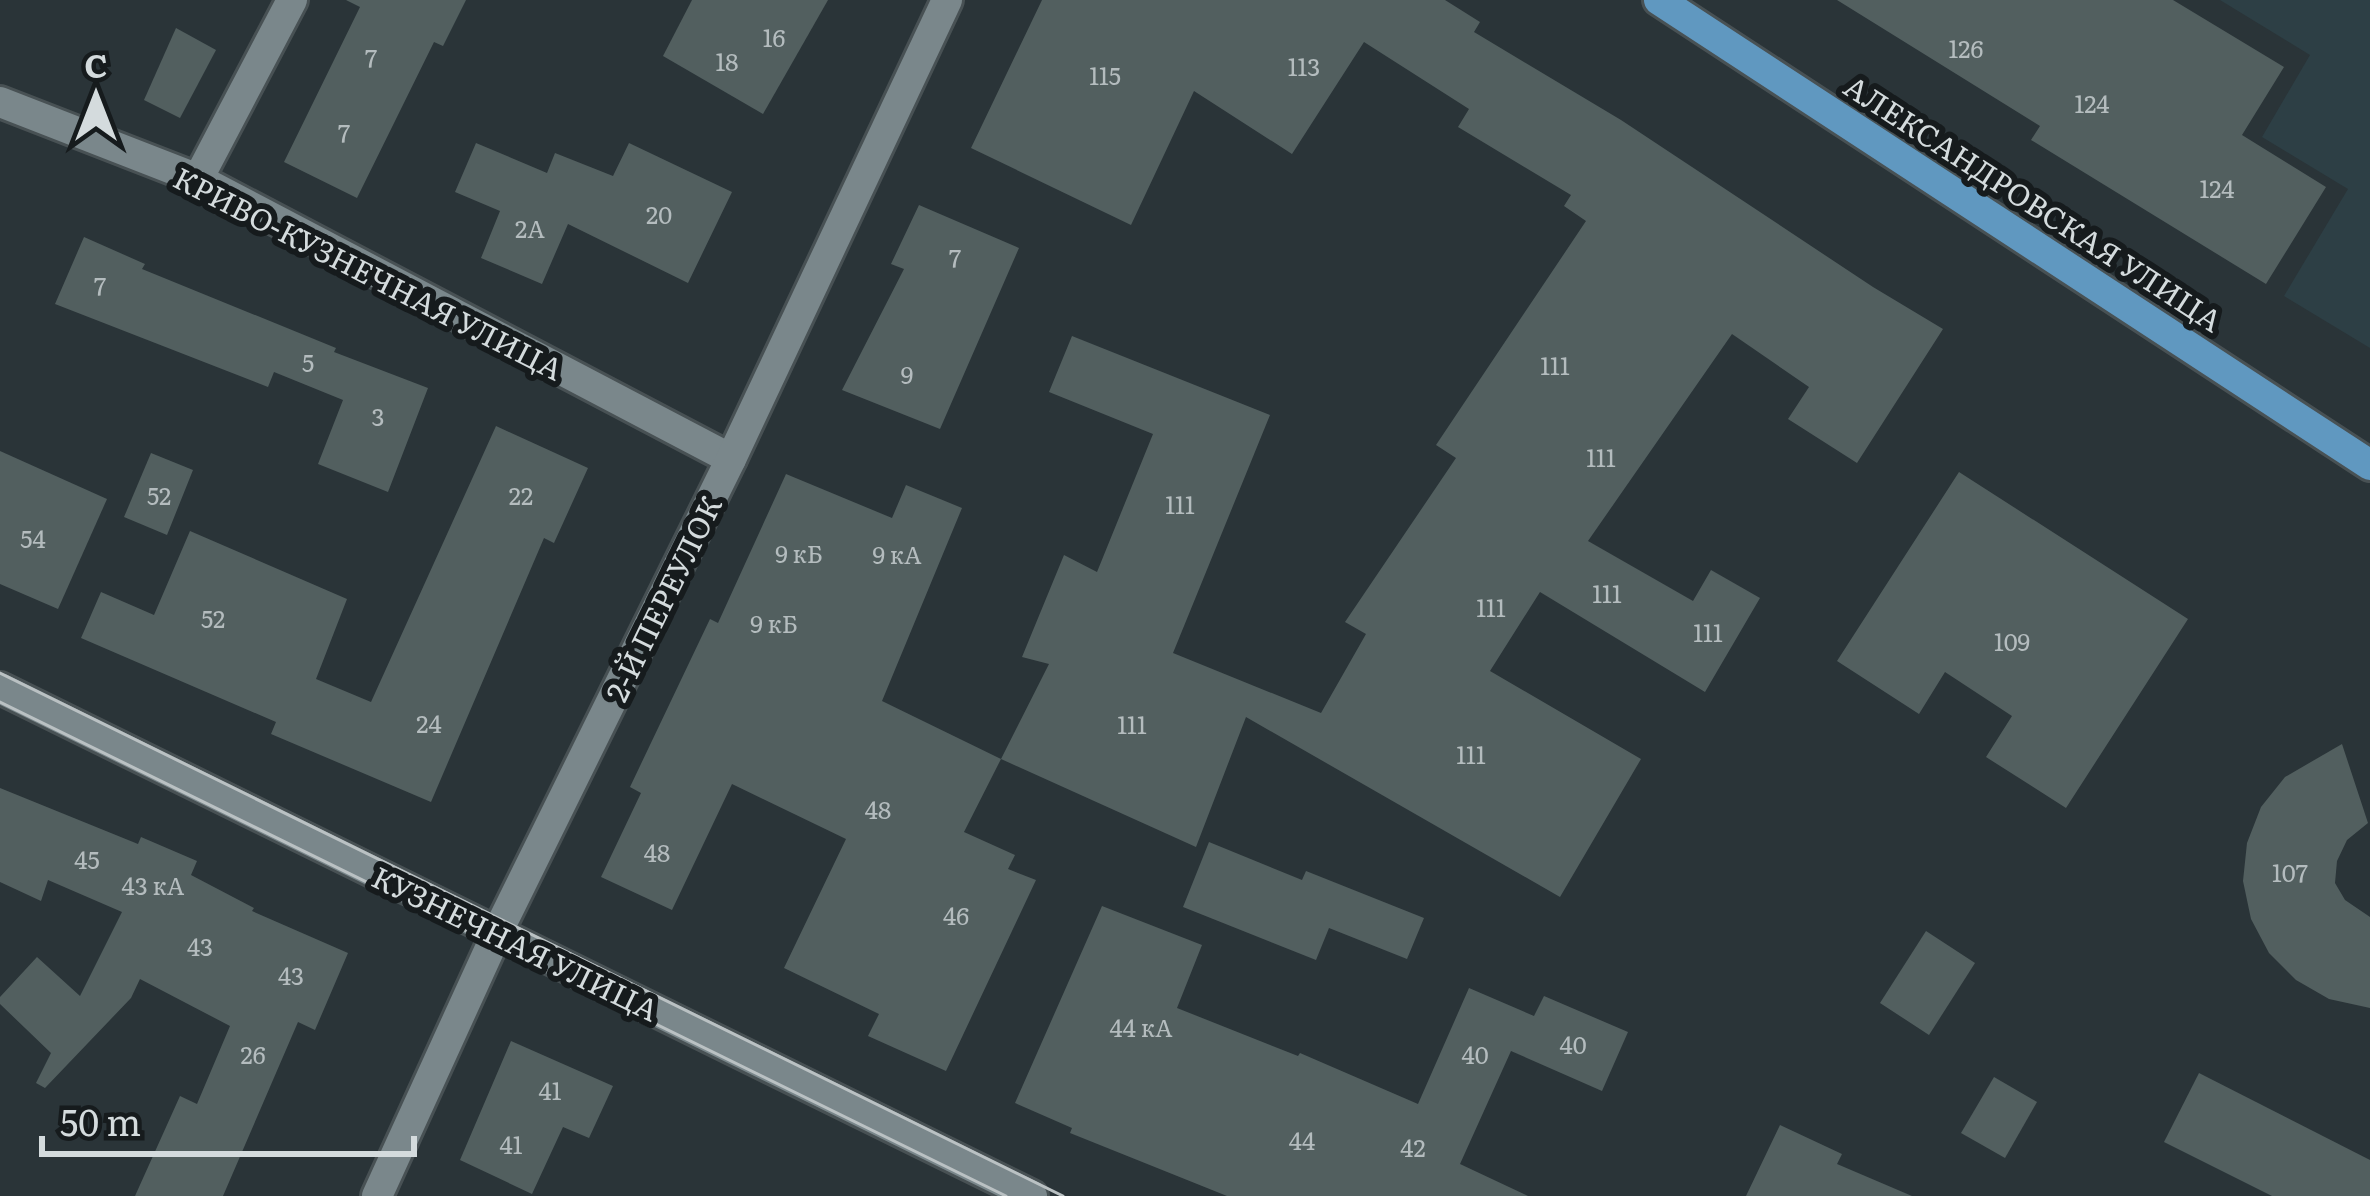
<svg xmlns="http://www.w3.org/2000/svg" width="2370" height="1196" viewBox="0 0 2370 1196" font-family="Literata,serif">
<rect width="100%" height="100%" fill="#2a3438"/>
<path fill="#2d3f45" d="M2220,0H2370V348L2284,296L2348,189L2262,137L2310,55Z"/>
<g fill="#525f5f">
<path d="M346,0H466L443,46L434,42L357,198L284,162L360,7Z"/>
<path d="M692,0H828L763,114L663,56Z"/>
<path d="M1042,0H1445L1480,22L1474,32L1621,120L1873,287L1943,329L1857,463L1788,419L1809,387L1732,334L1588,541L1693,601L1711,570L1760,598L1705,692L1540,592L1490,671L1641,759L1560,897L1246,717L1196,847L1001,759L1049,664L1022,657L1064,555L1097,572L1153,434L1049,392L1072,336L1270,415L1173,653L1321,713L1366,634L1345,622L1456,458L1436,445L1586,221L1564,206L1571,195L1458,127L1469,109L1364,42L1292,154L1194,91L1131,225L971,148Z"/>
<path d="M1837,0H2173L2284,67L2242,135L2326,187L2266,284L2031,140L2040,126Z"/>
<path d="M176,28L216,50L180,118L144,100Z"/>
<path d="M476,143L547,173L555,153L613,176L629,143L732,192L688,283L568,224L542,284L481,258L500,211L455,192Z"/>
<path d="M919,205L1019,248L940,429L842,390L904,269L891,264Z"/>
<path d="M84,237L145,264L142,269L336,348L334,352L428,388L388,492L318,464L343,400L274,372L268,387L55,304Z"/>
<path d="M496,426L588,468L554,543L544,538L431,802L271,734L276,722L81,638L101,592L154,615L190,531L347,599L316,679L371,702Z"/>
<path d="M0,451L107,499L58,609L0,584Z"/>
<path d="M151,453L193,470L167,535L124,517Z"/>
<path d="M1959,472L2188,619L2066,808L1986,757L2012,716L1945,672L1919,714L1837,661Z"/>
<path d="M786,474L892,518L906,485L962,508L882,701L1001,759L964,832L1015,855L1008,869L1036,880L946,1071L868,1036L879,1014L784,968L846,839L732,784L672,910L601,877L641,793L630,787L710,619L718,623Z"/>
<path d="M2342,744L2368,823L2347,840L2337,861L2335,883L2345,900L2370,917V1008L2329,999L2296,980L2269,953L2251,919L2243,881L2247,843L2261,807L2285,777Z"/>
<path d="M0,788L138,844L141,837L197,861L191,875L254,908L252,911L348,953L315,1030L298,1022L223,1196H135L180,1096L197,1104L230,1026L140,979L131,998L45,1088L36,1083L51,1053L0,1004V997L37,957L80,996L122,912L48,880L41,901L0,882Z"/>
<path d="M1209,842L1302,880L1306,871L1424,918L1407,959L1329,928L1316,960L1183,907Z"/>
<path d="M1102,906L1202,945L1177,1008L1298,1056L1300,1053L1418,1104L1469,988L1534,1016L1544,996L1628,1032L1602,1091L1511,1051L1460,1164L1528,1196H1227L1070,1133L1072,1128L1015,1103Z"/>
<path d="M1926,931L1975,963L1929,1035L1880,1003Z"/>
<path d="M511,1041L613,1086L589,1138L563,1127L532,1194L460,1160Z"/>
<path d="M2199,1073L2370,1160V1196H2272L2164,1142Z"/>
<path d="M1994,1077L2037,1102L2005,1158L1961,1133Z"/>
<path d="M1780,1125L1842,1154L1837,1164L1912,1196H1746Z"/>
</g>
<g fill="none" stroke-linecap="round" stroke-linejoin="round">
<g stroke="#485154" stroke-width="36">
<g id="minor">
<path d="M0,102L198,179L731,459"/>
<path d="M198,179L292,0"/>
<path d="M0,688L1032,1196"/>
<path d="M377,1196L497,933L731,459L947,0"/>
</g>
</g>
<g stroke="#485154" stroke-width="36">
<path id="major" d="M1659,0L2370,465"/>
</g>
<use href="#minor" stroke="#7a878b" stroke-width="30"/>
<use href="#major" stroke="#6098c0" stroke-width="30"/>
<g stroke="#bac1c3" stroke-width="3">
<path d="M0,673L1063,1196"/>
<path d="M0,702L1006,1196"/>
</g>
</g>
<g text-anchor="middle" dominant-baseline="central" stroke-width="12" stroke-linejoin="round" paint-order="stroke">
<g font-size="24" fill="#b4bcbe">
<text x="774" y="36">16</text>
<text x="1966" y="47">126</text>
<text x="371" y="56">7</text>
<text x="727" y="60">18</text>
<text x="1304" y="65">113</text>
<text x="1105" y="74">115</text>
<text x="2092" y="102">124</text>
<text x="344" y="131">7</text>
<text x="2217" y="187">124</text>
<text x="659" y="213">20</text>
<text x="530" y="227">2А</text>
<text x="955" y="256">7</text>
<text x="100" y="284">7</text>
<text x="308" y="361">5</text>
<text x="1555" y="364">111</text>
<text x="907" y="373">9</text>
<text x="378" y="415">3</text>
<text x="1601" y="456">111</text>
<text x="159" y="494">52</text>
<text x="521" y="494">22</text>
<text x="1180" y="503">111</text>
<text x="33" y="537">54</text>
<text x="799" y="552">9 кБ</text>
<text x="897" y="553">9 кА</text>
<text x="1607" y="592">111</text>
<text x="1491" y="606">111</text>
<text x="213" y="617">52</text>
<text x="774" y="622">9 кБ</text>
<text x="1708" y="631">111</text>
<text x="2012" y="640">109</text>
<text x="429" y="722">24</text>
<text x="1132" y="723">111</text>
<text x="1471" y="753">111</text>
<text x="878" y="808">48</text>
<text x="657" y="851">48</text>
<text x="87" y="858">45</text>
<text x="2290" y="871">107</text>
<text x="153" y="884">43 кА</text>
<text x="956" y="914">46</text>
<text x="200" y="945">43</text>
<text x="291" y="974">43</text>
<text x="1141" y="1026">44 кА</text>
<text x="1573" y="1043">40</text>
<text x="253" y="1053">26</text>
<text x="1475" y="1053">40</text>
<text x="550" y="1089">41</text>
<text x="1302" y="1139">44</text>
<text x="511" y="1143">41</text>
<text x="1413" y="1146">42</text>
</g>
<g font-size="30" fill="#d4dbdd" stroke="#161b1d">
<text transform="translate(2034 202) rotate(33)">АЛЕКСАНДРОВСКАЯ УЛИЦА</text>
<text transform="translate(369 272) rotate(27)">КРИВО-КУЗНЕЧНАЯ УЛИЦА</text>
<text transform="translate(662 598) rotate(-64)">2-Й ПЕРЕУЛОК</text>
<text transform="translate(516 942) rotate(26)">КУЗНЕЧНАЯ УЛИЦА</text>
</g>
</g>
<g transform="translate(96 96)" stroke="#161b1d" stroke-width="9" paint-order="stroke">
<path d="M0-9L21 45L0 30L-21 45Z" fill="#d4dbdd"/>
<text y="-18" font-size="33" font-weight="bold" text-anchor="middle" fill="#d4dbdd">С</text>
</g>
<path d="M42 1136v18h372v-18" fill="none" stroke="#d4dbdd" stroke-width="6"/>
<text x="60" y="1136" font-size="36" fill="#d4dbdd" stroke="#161b1d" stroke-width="9" paint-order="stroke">50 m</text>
</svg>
